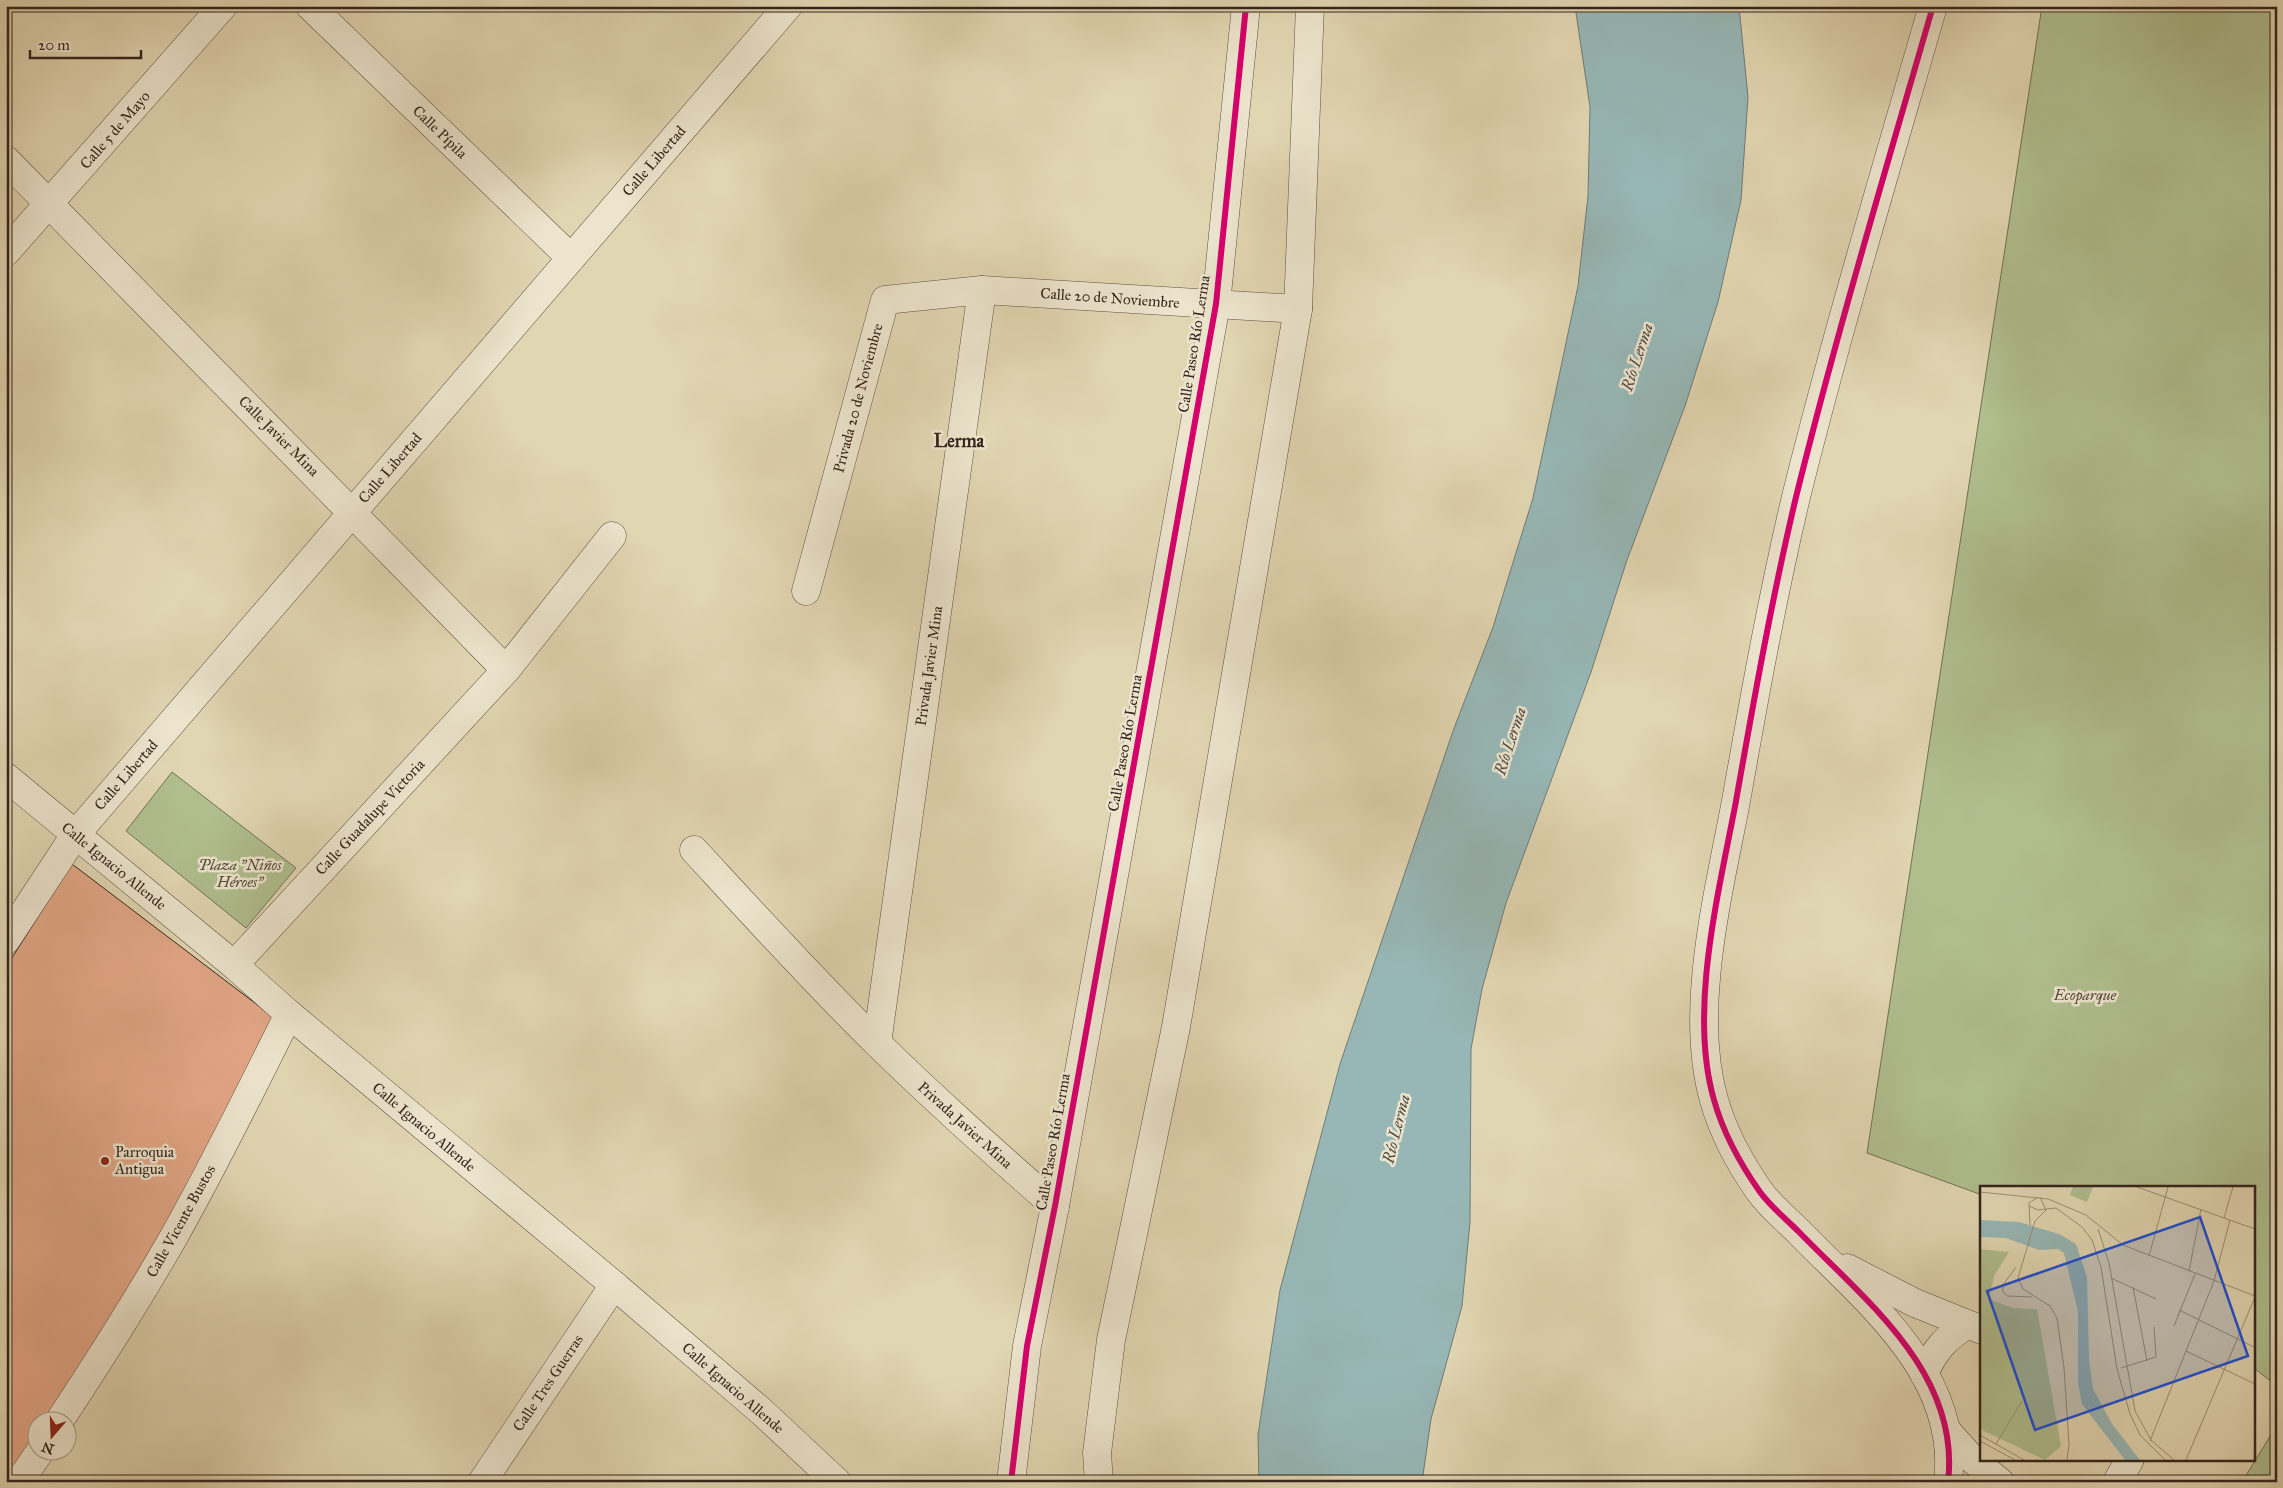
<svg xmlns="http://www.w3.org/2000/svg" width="2283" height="1488" viewBox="0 0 2283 1488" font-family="'IM FELL Great Primer',serif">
<rect width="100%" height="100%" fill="#e1d6b2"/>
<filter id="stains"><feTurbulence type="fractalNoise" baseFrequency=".004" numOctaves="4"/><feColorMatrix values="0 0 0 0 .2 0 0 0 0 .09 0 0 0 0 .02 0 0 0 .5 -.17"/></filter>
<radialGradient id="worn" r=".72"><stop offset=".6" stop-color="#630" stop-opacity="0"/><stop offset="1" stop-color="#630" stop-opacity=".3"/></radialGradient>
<g fill="#b0be8e" stroke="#727156">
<path d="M2042,6H2277V1386L2254,1368V1187H1982V1195L1867,1153Z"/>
<path d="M172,772L296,868L246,928L126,831Z"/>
<path d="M2277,1425V1482H2242Z"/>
</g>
<path fill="#97b7b6" stroke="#6f7c79" d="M1575,6H1739L1748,97L1741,200L1718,302L1685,406L1627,560L1591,672L1506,903L1482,989L1471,1049L1470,1222L1462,1306L1431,1419L1422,1482H1259L1258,1435L1280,1290L1340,1064L1453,731L1493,627L1533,498L1558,381L1578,286L1588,196L1590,107Z"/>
<path fill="#e2a787" stroke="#34241d" d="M72,864L276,1019L132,1303L51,1420H38V1440L6,1482V967Z"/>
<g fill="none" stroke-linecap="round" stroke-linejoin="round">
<g stroke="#5f5042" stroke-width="29">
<g id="minor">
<path d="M310,6L571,258"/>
<path d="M1933,6C1886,169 1837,332 1796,497C1772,598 1754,699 1736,801C1719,892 1688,1010 1714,1100C1723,1132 1741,1165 1760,1192C1771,1207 1786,1219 1799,1232C1866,1301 1961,1374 1948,1482"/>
<path d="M6,160L506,670"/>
<path d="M6,252L223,6"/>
<path d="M806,591L885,300L982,290L1298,309"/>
<path d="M6,777L234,965L289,1014L614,1285L761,1411L837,1482"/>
<path d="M694,850C754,915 813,980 876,1042C934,1099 994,1152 1055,1206"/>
<path d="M6,940L75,835L788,6"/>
<path d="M234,965L506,670L612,536"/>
<path d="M877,1043L982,290"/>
<path d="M1847,1268L1915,1303L1982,1330"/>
<path d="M1924,1374C1934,1351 1946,1337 1967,1325"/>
<path d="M60,1420C99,1361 137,1301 172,1240C214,1166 251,1090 289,1014"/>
<path d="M1947,1431L1972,1459L2000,1482"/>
<path d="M19,1482L41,1450"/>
<path d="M482,1482L614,1285"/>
<path d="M1011,1482L1027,1346L1055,1206L1216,304L1246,6"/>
<path d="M1099,1482L1097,1453L1111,1340L1176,1027L1298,309L1310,6"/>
<path d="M2117,1482L2130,1459"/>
</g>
</g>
<use href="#minor" stroke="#ece4cd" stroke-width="28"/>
<g stroke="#ece4cd" stroke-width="9">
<g id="cycleway">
<path d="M1933,6C1886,169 1837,332 1796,497C1772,598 1754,699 1736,801C1719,892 1688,1010 1714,1100C1723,1132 1741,1165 1760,1192C1771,1207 1786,1219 1799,1232C1866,1301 1961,1374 1948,1482"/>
<path d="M1011,1482L1027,1346L1055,1206L1216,304L1246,6"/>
</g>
</g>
<use href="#cycleway" stroke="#d6006c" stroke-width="6"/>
</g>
<circle fill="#8f2418" stroke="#ece4cd" stroke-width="2" cx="105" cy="1161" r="5"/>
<g text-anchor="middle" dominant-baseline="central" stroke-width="5" stroke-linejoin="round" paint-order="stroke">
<g font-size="15" fill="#34241d" stroke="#ece4cd">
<text transform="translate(115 130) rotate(-49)">Calle 5 de Mayo</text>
<text transform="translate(440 132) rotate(44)">Calle Pípila</text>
<text transform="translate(654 161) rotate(-49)">Calle Libertad</text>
<text transform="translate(1110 298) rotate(4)">Calle 20 de Noviembre</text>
<text transform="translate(1194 344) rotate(-81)">Calle Paseo Río Lerma</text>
<text transform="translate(858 398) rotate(-75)">Privada 20 de Noviembre</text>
<text transform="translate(279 436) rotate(45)">Calle Javier Mina</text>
<text transform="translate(390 468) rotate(-49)">Calle Libertad</text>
<text transform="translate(929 666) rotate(-82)">Privada Javier Mina</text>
<text transform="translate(1125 743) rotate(-80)">Calle Paseo Río Lerma</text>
<text transform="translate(126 775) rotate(-49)">Calle Libertad</text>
<text transform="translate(370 817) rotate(-47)">Calle Guadalupe Victoria</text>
<text transform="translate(114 866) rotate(39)">Calle Ignacio Allende</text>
<text transform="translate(965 1125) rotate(42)">Privada Javier Mina</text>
<text transform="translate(424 1127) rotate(40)">Calle Ignacio Allende</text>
<text transform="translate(1053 1142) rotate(-80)">Calle Paseo Río Lerma</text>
<text transform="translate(181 1221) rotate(-61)">Calle Vicente Bustos</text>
<text transform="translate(548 1383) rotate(-56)">Calle Tres Guerras</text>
<text transform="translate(733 1388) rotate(41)">Calle Ignacio Allende</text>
</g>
<g font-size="15" font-style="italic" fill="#534a39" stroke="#ece4cd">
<text x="240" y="865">Plaza "Niños<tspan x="240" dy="17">Héroes"</tspan></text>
<text x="2085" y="995">Ecoparque</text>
</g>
<g font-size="15" fill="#34241d" stroke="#ece4cd" text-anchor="start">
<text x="115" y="1152">Parroquia<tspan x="115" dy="17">Antigua</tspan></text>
</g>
<g font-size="16" font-style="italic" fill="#4d4943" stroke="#ece4cd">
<text transform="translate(1637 357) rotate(-72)">Río Lerma</text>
<text transform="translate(1510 741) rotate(-72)">Río Lerma</text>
<text transform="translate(1396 1129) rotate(-76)">Río Lerma</text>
</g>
<g font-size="18" font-weight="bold" fill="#34241d" stroke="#ece4cd">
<text x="959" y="441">Lerma</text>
</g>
</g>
<g transform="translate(1980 1186)">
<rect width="275" height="275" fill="#e1d6b2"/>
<path d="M93,1H113L107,16L90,9ZM0,63L29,66L14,90L9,113L33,122L57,123L81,260L65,274L0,243Z" fill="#b0be8e"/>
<path d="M0,34L39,36L79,48L96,58L107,91L109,173L113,203L132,238L160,274H145L102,218L98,197V126L84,67L78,63L59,64L26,52L0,51Z" fill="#97b7b6"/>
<path fill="none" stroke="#9c8f76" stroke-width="1" d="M157,1L275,43M0,6L68,13L106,29L143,59L275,110M60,11L66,24L55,35L38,92L43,103L70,120L77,132L84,182L89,259L87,274M49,20L58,24L76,22L102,41L112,54L121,81L137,183L150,228L160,249L185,274M244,32L253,1M50,39L49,17L58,11M118,43L129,77L155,225L171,254L194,274M169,70L188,1M36,81L23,99V106L27,110L52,111M209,85L221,23M131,92L176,113M153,101L167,175M199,124L274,161M194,140L215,88M206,165L275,198M141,182L176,171L174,141M0,249L44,274M0,255L35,274M170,255L234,95L250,34M16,258L42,215M206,274L275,111"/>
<path fill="#1d4ed8" fill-opacity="0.15" stroke="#1d4ed8" stroke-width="2.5" d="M220,31L268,170L55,244L7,105Z"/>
<rect width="275" height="275" fill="none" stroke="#34241d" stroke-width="2.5"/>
</g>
<rect width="2283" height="1488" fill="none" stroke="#e1d6b2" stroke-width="25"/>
<rect x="8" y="8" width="2268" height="1473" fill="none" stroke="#34241d" stroke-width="2.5"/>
<rect x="12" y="12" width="2258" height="1463" fill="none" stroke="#34241d"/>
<g transform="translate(52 1436) rotate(199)"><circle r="24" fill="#ece4cd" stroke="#a29787"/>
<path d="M0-4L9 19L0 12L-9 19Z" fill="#8f2418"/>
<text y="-8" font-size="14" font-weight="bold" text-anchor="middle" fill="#34241d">N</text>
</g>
<path d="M30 50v8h111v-8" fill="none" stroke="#34241d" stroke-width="2.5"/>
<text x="38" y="50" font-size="15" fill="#34241d" stroke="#ece4cd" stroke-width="4" paint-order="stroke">20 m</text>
<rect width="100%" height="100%" filter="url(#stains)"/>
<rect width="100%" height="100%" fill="url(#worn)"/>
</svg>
